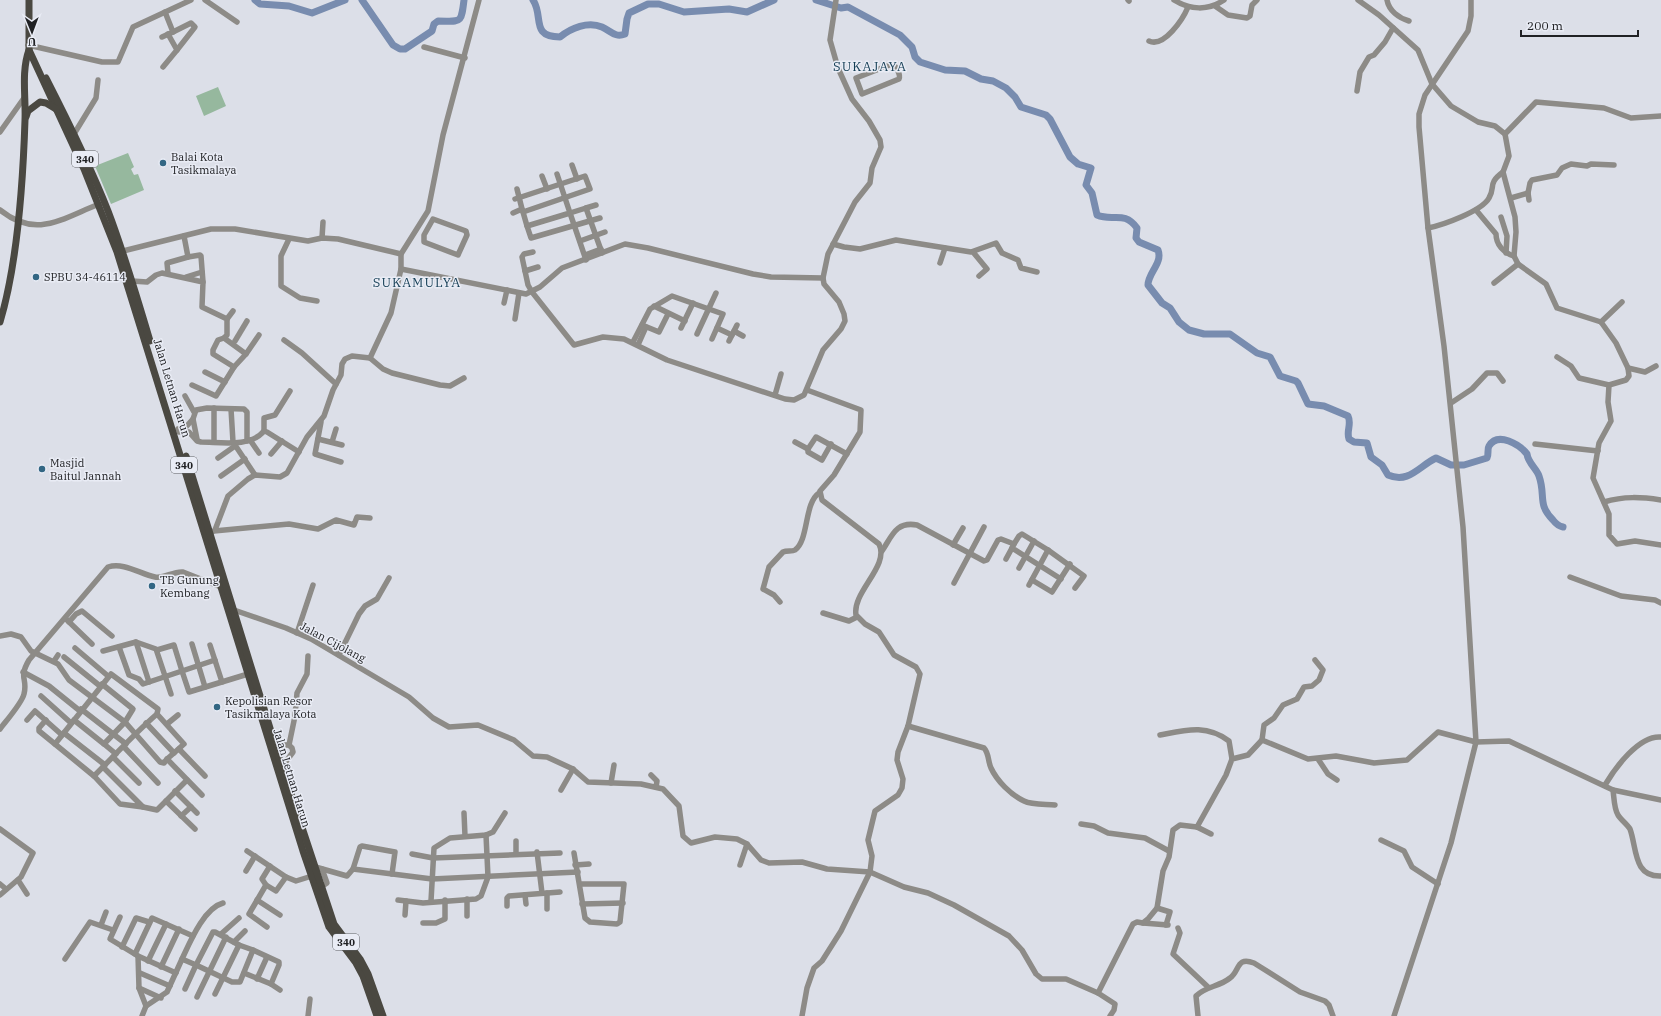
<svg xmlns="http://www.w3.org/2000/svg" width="1661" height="1016" viewBox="0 0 1661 1016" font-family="'IBM Plex Serif',serif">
<rect width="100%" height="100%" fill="#dcdfe8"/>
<g fill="#96b89e">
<path d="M218,87L226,106L204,116L196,96Z"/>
<path d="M128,153L134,167L131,169L134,175L138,174L144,190L111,204L95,166Z"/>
</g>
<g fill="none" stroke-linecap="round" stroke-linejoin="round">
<g stroke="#788caf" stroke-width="7">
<path d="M255,0L260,4L289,6L312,13L345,0"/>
<path d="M362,0L393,45L400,49H405L432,31L434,24L438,21C461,21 461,25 464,0"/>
<path d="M533,0C544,16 530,37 560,37C571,28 588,21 602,27C611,31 615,38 625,34L627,19L629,13L648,4H659L684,12L729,9L747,12L774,0"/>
<path d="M816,0L841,8L848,7L900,35L912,47L915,57L920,62L945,70L965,71L981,79L993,81L1006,88L1015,97L1021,107L1046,115L1050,119L1070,157L1078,164L1091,168L1086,185L1092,193L1097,215C1113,222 1124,210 1137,228L1136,238L1139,242L1158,250C1163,263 1148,273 1148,285L1162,303L1170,308L1179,322L1189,330L1204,334H1230L1257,353L1270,357L1280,376L1296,381L1298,383L1308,404L1324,406L1348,416C1352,424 1346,431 1349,439L1354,442L1367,443L1371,457L1382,465L1388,475C1409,484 1419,466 1436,458L1451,465H1464L1487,458C1489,454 1487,449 1489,446C1498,431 1520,445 1527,454C1528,463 1536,468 1539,476C1546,496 1537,504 1553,520C1556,524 1558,526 1563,527"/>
</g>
<g stroke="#8d8b87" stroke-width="5.5">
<path d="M205,0L237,22"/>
<path d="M479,0L443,135L428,211L401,254V269L526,294L540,287L562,268L625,244L648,248L753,274L771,277L823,278"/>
<path d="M1128,0L1129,1"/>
<path d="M1174,0C1190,10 1208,11 1224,0"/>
<path d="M1358,0L1379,15L1418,50L1432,84L1451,106L1478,122L1495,126L1505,134L1509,156L1503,172L1515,217L1516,232L1514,256L1518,264L1546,284L1557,308L1601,322L1616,343L1628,368L1629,376L1626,380L1609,385L1608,402L1611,421L1599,443L1593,478L1609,514V535L1617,544L1635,541L1661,545"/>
<path d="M1387,0C1389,11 1399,18 1409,21"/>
<path d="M1215,6L1228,15L1247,18L1250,16L1252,5L1257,0"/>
<path d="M173,32L191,23L195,27L177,50"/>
<path d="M162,37L173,32L165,12"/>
<path d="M1149,41C1164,48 1183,19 1188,7"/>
<path d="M28,45L102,62H118L133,27L191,0"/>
<path d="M424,47L465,58"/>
<path d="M892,64C896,66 901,75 899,79L862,94L856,78Z"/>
<path d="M163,67L177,50L168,34"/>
<path d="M1357,91L1360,72L1369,57L1374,55L1385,42L1393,28"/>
<path d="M0,132L24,98"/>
<path d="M74,134L96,98L98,80"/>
<path d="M1505,134L1536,102L1604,108L1631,118L1661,116"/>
<path d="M572,165L577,179"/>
<path d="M557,174L570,213L527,226L531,238L600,218"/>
<path d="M542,176L547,189"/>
<path d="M517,189L522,209"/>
<path d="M1528,193L1530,183L1532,180L1557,175L1562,168L1571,164L1587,166L1591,164L1614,165"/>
<path d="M1511,198L1528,193L1529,200"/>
<path d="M586,208L596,205"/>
<path d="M0,210C36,239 61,219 99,204"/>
<path d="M1476,210L1496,234C1496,245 1504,253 1514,256"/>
<path d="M523,212L527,226"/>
<path d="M513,213L522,209L523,212L590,189L585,176L515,199"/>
<path d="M1501,217L1507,236L1506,253"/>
<path d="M433,219L466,231L467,235L458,255L424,242V235Z"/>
<path d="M1428,228C1443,225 1482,211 1489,198C1496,186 1487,184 1503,172"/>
<path d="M184,236L188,257L200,255L201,256L203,282"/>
<path d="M322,238L323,222"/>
<path d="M289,239L281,256V286L300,298L317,301"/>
<path d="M580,241L605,232"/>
<path d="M833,244L844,247L860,249L896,240L971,252L996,243L1002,253L1018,260L1021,268L1037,272"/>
<path d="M119,252L211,229H235L308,241L322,238L338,239L401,254"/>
<path d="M533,252L524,254L522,257L528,285L532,292L574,345L603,337L624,339L667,360L785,399L794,400L804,395L823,350L841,329L845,321L844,314L839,302L824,284L823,278L828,254L855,202L870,183L872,168L881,147L880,140L869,121L852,99L838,68L830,40L836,0"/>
<path d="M973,252L987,269L979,276"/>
<path d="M585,255L601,249"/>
<path d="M586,260L570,213L586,208L602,253"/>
<path d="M940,263L945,248"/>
<path d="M525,271L538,267"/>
<path d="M168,273L167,263L188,257"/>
<path d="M186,277L202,272"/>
<path d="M132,281L147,282L156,275L162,273L203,282L202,307L227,319V335L224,338L246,354L234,367L216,396L192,385"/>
<path d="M1494,283L1518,264"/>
<path d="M504,303L507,290"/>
<path d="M654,306L685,321"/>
<path d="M227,319L233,311"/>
<path d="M515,319L519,293"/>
<path d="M1601,322L1622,302"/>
<path d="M642,325L659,332L668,314"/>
<path d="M681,328L693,303"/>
<path d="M717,328L732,335"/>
<path d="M734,331L743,336"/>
<path d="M697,334L716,293"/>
<path d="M224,338L218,340L213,350V354L234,367"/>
<path d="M284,340L302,353L336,384"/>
<path d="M235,341L247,321"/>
<path d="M729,341L737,325"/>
<path d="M633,342L650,309L672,296L723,314L712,339"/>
<path d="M638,345L646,327"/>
<path d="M246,354L259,335"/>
<path d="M1557,357L1571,366L1579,378L1609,385"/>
<path d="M370,358L383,369L392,373L440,385L450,386L464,378"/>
<path d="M1628,368L1645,372L1656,366"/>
<path d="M205,372L225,382"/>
<path d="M775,395L781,374"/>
<path d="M185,396L194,412"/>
<path d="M1451,403L1472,389L1487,373H1497L1503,381"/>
<path d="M231,409L233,442L255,475"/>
<path d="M321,422L315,454L341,462"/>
<path d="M178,429L185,428L193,419"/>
<path d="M264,431V418L275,415L290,391"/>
<path d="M179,432H189L197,441L201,442C220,442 250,448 264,431L267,432L299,452"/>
<path d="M197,439L193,419L196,410L207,408L244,409L247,412V441"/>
<path d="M318,439L342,445"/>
<path d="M250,440L259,453"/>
<path d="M214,442V408"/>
<path d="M332,442L336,429"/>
<path d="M795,442L808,449L816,437L847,454"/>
<path d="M1535,444L1598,451"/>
<path d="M808,449V452L822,460L831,444"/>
<path d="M271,454L282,441"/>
<path d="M218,458L235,446"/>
<path d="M221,476L245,459"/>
<path d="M1604,502C1624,496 1641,497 1661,500"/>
<path d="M214,531L289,524L318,529L336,520L354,525L357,517L370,518"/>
<path d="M210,533L215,530L228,496L248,479L255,475L280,477L287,473L307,437L324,416L333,390L341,375L342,364L345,359L352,356L370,358L391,313L401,269"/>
<path d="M1014,544L1019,536L1022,534L1048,550L1084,576L1075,588"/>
<path d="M953,545L963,528"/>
<path d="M882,551C892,536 896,521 917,525L984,561L987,560L998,540L1001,539L1014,544L1012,548L1061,579"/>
<path d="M1006,559L1012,548"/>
<path d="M1019,568L1034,541"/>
<path d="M1570,577L1621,596L1655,600L1661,603"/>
<path d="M1032,580L1052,592L1070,564"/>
<path d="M954,583L984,527"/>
<path d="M1029,585L1048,550"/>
<path d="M780,602L774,595L763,589L769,567L783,552C787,550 792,552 795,550C809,540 804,503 819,493"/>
<path d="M234,610L286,628L311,639L409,697L433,718L449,727L478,725L514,740L533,756L547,757L573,769L588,782L641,784L663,789L679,806L683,836L691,843L715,837L737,839L747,844L761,860L769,863L802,862L827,869L870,872L904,887L928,893L954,905L1009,936L1022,950L1036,974L1042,979H1066L1098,993"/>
<path d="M823,613L849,621L857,617"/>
<path d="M67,620L92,644"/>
<path d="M69,622L76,614L82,611L112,636"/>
<path d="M297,633L313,585"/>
<path d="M0,636L11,634L21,637L31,651L58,664L69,680L125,722L160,762L164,763L167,759L202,795"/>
<path d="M136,642L156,649L171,694"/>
<path d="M192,644L205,687"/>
<path d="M210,645L222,682"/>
<path d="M119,647L129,675L139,679L143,684L149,682"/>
<path d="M75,648L108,676"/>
<path d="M157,650L174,645L182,671L215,660"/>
<path d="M103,651L136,642L149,682L182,671L189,692L248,674"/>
<path d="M339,655L359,614L365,606L377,599L389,578"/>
<path d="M64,657L100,686"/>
<path d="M1315,660L1323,670L1319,680L1312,686L1304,687L1297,699L1283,705L1274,718L1264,725L1262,740L1308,759L1336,756L1374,763L1407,760L1438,732L1476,742L1509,741L1613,790C1614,797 1614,809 1618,815C1621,820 1627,824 1630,829C1637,848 1633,877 1661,876"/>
<path d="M54,661L58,655"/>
<path d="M23,672L49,686L80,711"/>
<path d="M102,684L133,709L125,722L104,744L116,754"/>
<path d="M41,696L71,723"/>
<path d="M81,709L126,744"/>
<path d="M157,714L184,744L174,753"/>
<path d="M27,720L35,711L62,735"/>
<path d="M46,720L39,728V731L94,776L120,804L143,807L103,767"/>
<path d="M74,720L104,744"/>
<path d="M146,723L174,753L167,759"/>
<path d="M167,724L178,715"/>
<path d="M908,726L984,748C989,753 988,762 991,768C997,781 1011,795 1024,801C1032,805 1046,804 1055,805"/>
<path d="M0,729C6,721 22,703 24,694C28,678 18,679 29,660L108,567C124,562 140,574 155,577C164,579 173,571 183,572L221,587"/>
<path d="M64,733L105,765"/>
<path d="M1160,735C1186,730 1206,724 1229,741L1232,759"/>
<path d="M55,744L111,674L158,709L157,714C135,733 115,755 94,776"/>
<path d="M275,745H289L292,748L293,752L282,767"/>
<path d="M289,745L295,716L297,693L307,674L308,656"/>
<path d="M124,747L158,783"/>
<path d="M179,749L205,776"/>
<path d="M113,757L139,783"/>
<path d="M1318,759L1328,774L1337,780"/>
<path d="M651,775L657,781L656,787"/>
<path d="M611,783L614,765"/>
<path d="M1605,785C1615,768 1639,735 1661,737"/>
<path d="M561,790L573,769"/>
<path d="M1613,790L1661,800"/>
<path d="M175,791L197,813"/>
<path d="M166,801L195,829"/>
<path d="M143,807L157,810L187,780"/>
<path d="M464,813L465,836"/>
<path d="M181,816L191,807"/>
<path d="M1081,824L1094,826L1108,833L1145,838L1169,851"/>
<path d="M1197,827L1211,834"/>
<path d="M0,829L33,853L21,877L0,895"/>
<path d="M1381,840L1404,851L1412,867L1438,884"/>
<path d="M516,841V854"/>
<path d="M247,851L286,877"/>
<path d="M537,852L542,893"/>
<path d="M574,853L585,918L590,922L617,924L620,922L624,884H580"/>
<path d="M412,854L433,858L560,853"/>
<path d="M575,865L589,864"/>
<path d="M740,865L747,844"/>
<path d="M312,866L347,876L353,869L432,879L578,872"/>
<path d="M353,869L360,847L362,846L395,852L392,874"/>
<path d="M246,871L255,856"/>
<path d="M18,880L27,894"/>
<path d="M0,884L6,889"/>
<path d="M266,885L262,879L270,866"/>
<path d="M321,887L327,883L322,869"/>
<path d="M547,893V909"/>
<path d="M525,895L526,904"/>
<path d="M467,899V916"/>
<path d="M257,900L280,915"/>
<path d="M398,900L423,903L476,899L481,896L488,877L486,835"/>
<path d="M431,901L434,848L450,838L486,835L493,832L505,813"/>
<path d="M582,904L623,903"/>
<path d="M507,906V898L509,896L560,892"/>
<path d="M1157,908L1170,912L1166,925"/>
<path d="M405,915L406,901"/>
<path d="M120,917L110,939L138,956L139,988L146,1006"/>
<path d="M423,923H436L445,919V900"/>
<path d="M1143,923L1168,925"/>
<path d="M101,925L106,912"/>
<path d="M267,927L249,914L266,885L276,891L286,877L296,881L312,876"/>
<path d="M1178,928L1180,933L1173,954L1208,987"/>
<path d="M221,934L239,918"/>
<path d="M234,942L245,931"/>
<path d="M122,947L136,918L149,922"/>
<path d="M135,954L152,918L193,936"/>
<path d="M138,956L176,973"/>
<path d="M65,959L90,922L113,930"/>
<path d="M182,959C190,942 204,908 223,903"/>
<path d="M148,961L166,924"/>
<path d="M161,967L179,929"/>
<path d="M140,973L170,986"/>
<path d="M244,973L271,984L279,965V962L253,950"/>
<path d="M257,979L267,957"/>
<path d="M271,984L280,990"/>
<path d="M139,988L161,998"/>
<path d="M185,989L196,965L232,982H240L253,950L239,945"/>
<path d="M197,997L226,937"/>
<path d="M142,1016L146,1006L167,992L182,959L196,965L213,932H215L239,945L215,994"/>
<path d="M308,1016L310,999"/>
<path d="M802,1016L807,988L814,968L822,961L841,931L870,872L872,856L868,840L875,811L898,795L902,788L903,779L897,760L898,752L908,726L920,674L916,667L894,655L879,632L865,624L856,615C852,592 890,566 879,544L822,500L820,491L834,475L860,432L861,410L807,390"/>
<path d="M1110,1016L1114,1010L1115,1004L1098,993L1133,924L1137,922L1143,923L1148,919L1157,908L1163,871L1169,857L1173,830L1180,825L1197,827L1226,775L1232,759L1248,755L1262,740"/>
<path d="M1198,1016L1196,996C1206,986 1219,987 1230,978C1240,971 1236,956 1254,963L1300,992L1325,1001L1329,1005L1333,1016"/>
<path d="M1394,1016L1451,843L1476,742L1463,527L1444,346L1428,228L1419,127V114L1425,95L1468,31L1471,16V0"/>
</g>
<g stroke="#4a4841" stroke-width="7">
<path d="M29,0V50L84,169L117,252L303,851L329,927L356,963L363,976L377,1016"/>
<path d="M46,78C68,121 90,165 108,211C124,253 137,297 150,341"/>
<path d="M26,117L28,111L40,102L46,103L56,109"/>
<path d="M0,322C18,262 23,182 25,120C26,97 21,72 29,50"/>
<path d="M186,456L282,767L334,924L360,959L368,974L383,1016"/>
</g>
</g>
<g fill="#326683" stroke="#e9ecf5" stroke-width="1.5">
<circle cx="163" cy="163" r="4"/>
<circle cx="36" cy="277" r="4"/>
<circle cx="42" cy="469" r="4"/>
<circle cx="152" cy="586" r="4"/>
<circle cx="217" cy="707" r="4"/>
</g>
<g text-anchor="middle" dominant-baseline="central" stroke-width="3" stroke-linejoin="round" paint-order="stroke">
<g fill="#e9ecf5" stroke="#5c5e63" stroke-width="1">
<rect x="72" y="151" width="26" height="16" rx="3"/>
<rect x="171" y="457" width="26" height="16" rx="3"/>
<rect x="333" y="934" width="26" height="16" rx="3"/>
</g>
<g font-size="10" font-weight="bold" fill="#202124">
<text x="85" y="159">340</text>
<text x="184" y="465">340</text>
<text x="346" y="942">340</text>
</g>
<g font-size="11" fill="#202124" stroke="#e9ecf5" text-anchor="start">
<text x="171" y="157">Balai Kota<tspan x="171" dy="13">Tasikmalaya</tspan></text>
<text x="44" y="277">SPBU 34-46114</text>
<text x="50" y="463">Masjid<tspan x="50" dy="13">Baitul Jannah</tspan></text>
<text x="160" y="580">TB Gunung<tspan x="160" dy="13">Kembang</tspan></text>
<text x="225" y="701">Kepolisian Resor<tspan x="225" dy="13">Tasikmalaya Kota</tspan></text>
</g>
<g font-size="11" fill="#202124" stroke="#e9ecf5">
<text transform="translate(172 388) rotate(73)">Jalan Letnan Harun</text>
<text transform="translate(333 642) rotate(28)">Jalan Cijolang</text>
<text transform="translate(292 778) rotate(73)">Jalan Letnan Harun</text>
</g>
<g font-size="13" letter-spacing="1" fill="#153e55" stroke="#e9ecf5">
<text x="870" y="66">SUKAJAYA</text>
<text x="417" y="282">SUKAMULYA</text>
</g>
</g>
<g transform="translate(32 32) rotate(179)" stroke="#e9ecf5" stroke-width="3" paint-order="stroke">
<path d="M0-3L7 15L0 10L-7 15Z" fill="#202124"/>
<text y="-6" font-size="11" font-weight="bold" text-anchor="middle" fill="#202124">U</text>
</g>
<path d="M1521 30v6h117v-6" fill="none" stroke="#202124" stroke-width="2"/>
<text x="1527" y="30" font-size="12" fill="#202124" stroke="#e9ecf5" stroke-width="3" paint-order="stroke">200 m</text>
</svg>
